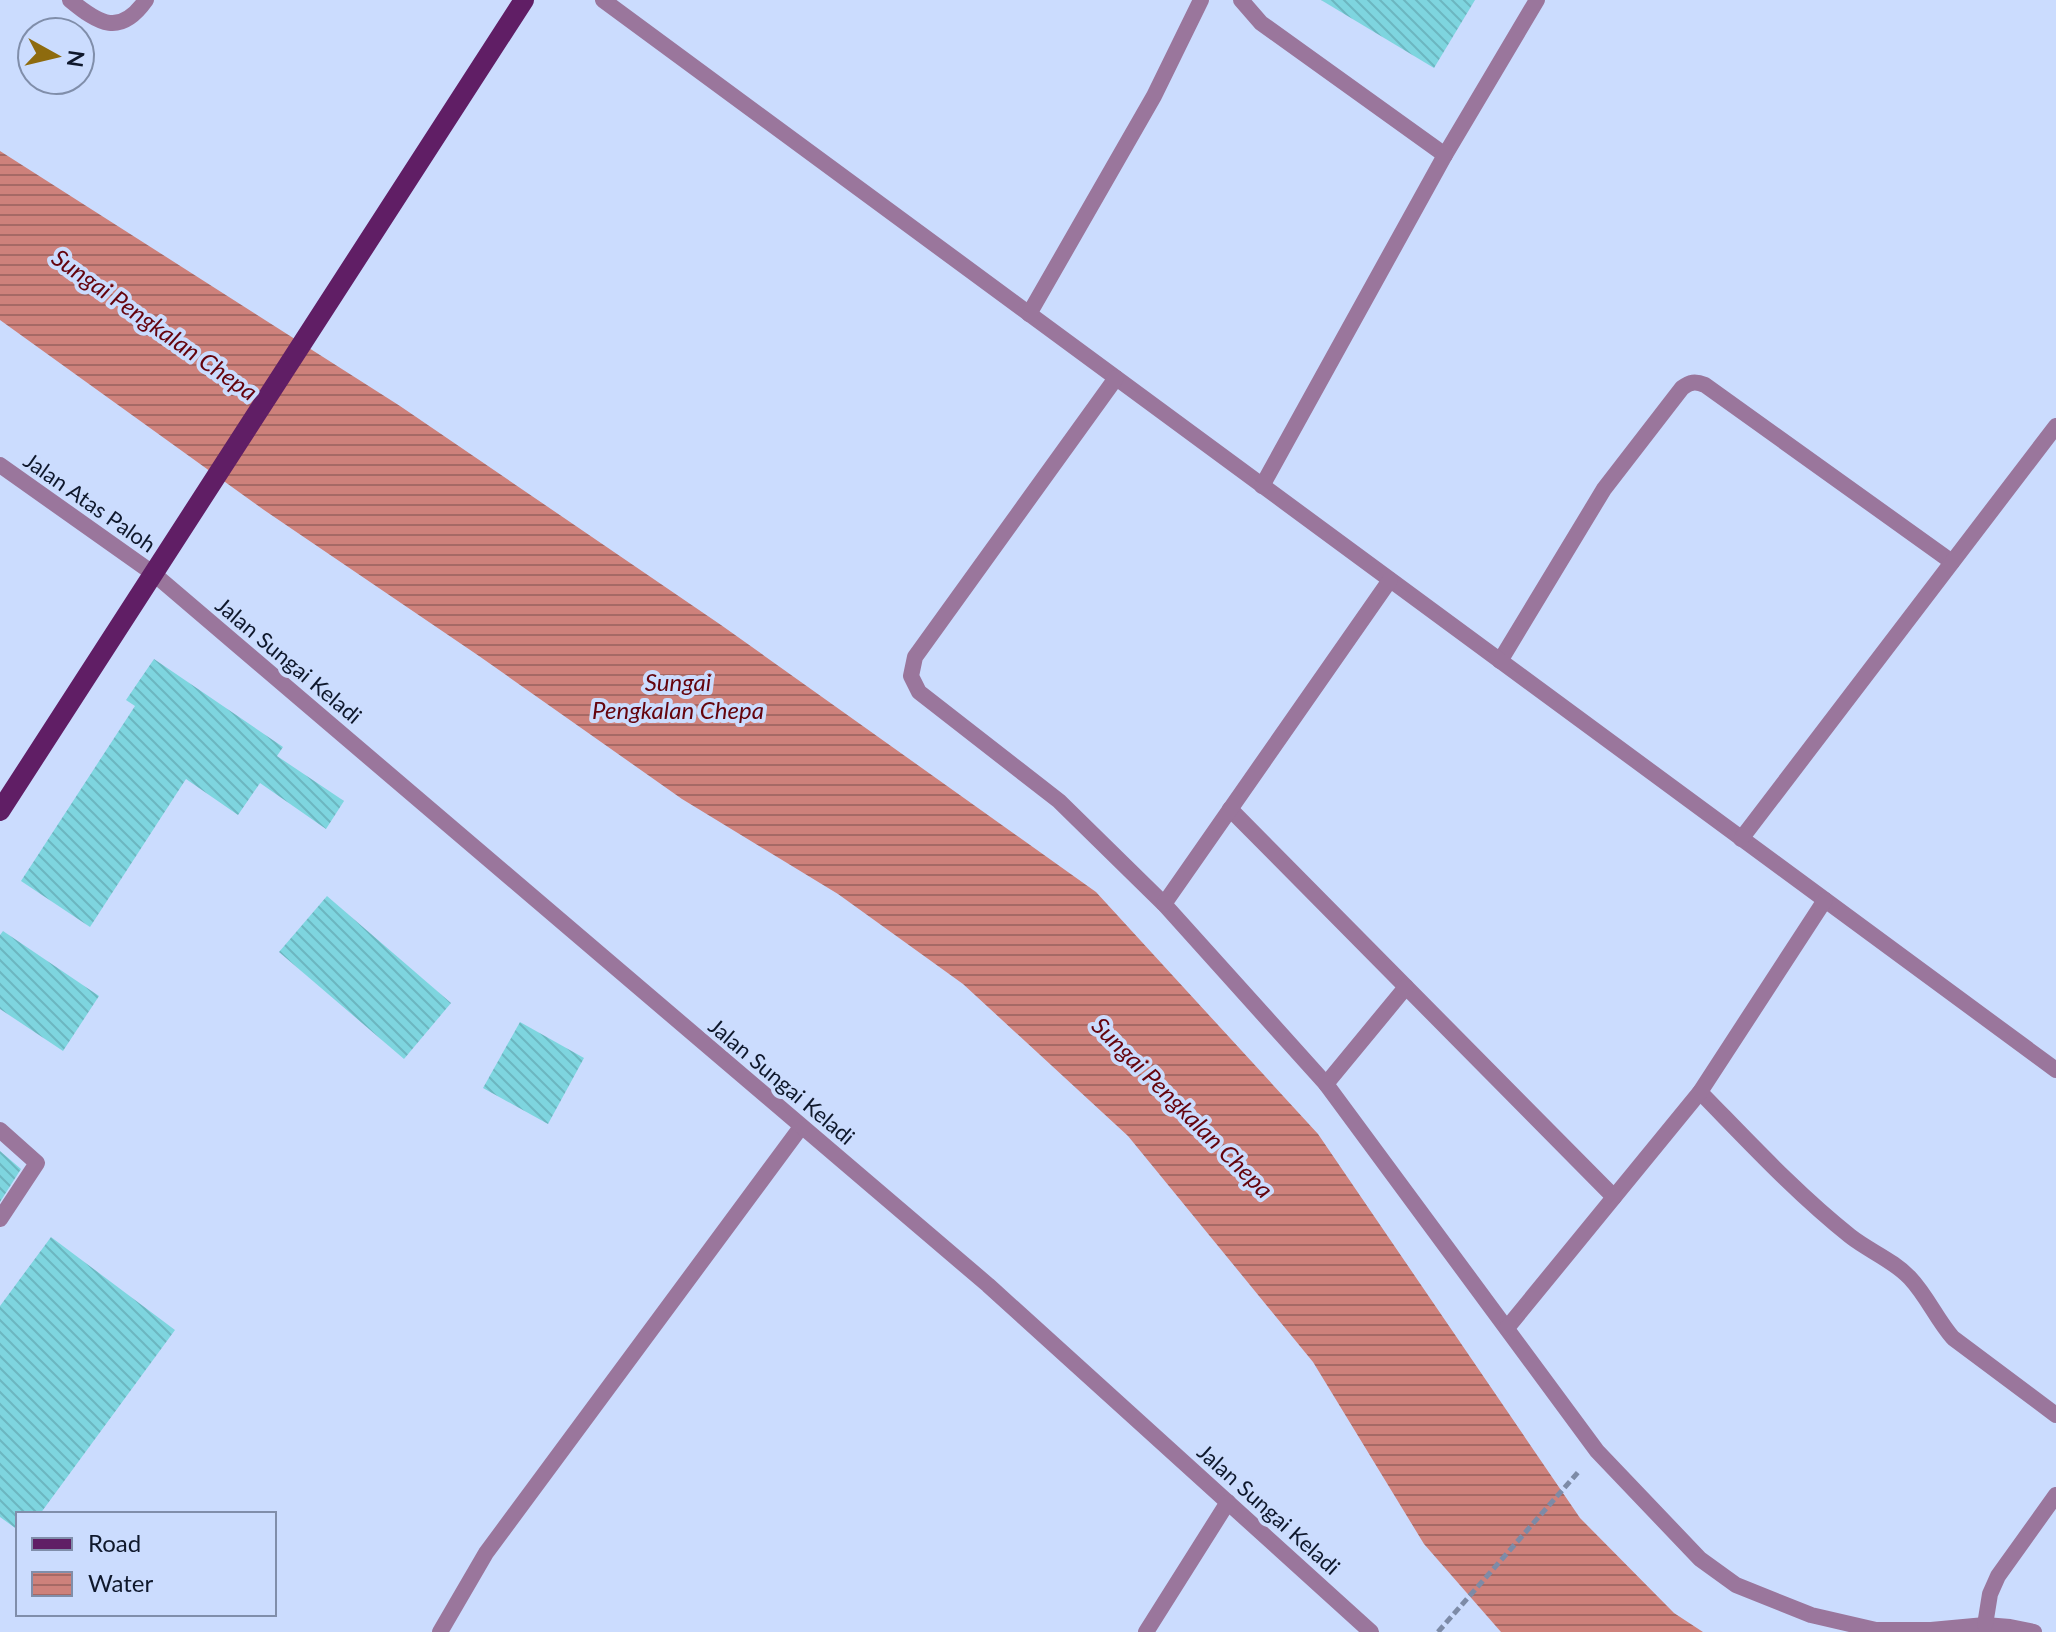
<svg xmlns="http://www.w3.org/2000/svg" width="2056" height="1632" viewBox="0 0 2056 1632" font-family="Lato,sans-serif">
<defs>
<pattern id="water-rules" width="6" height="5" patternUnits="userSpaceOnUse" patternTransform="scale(2)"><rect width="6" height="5" fill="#ce817b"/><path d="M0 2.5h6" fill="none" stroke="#a66965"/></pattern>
<pattern id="building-back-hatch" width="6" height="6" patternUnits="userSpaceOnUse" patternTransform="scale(2)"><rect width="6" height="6" fill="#7ed5df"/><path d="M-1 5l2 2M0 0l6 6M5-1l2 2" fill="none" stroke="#6cb6c0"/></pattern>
</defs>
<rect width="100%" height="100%" fill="#cbdcfe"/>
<path fill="url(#water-rules)" d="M0,151L400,406L721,625L1096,892L1318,1134L1580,1518L1674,1613L1703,1632H1501L1424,1544L1313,1362L1128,1136L963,984L838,894L682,799L479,656L264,510L0,320Z"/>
<g fill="url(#building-back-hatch)">
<path d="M1321,0H1475L1434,68Z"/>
<path d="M154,659L283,747L277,756L344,801L326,829L260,783L238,815L186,779L90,927L21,881L135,706L126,700Z"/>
<path d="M327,896L451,1003L404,1059L279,952Z"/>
<path d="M3,931L99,996L63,1051L0,1009V935Z"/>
<path d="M520,1022L584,1058L548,1124L483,1088Z"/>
<path d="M0,1151L21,1169L0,1202Z"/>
<path d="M51,1237L175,1330L40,1514H18V1530L0,1517V1306Z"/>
</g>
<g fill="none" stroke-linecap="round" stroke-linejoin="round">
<path stroke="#7d8ba7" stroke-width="5" stroke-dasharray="8 4" stroke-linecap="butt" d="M1438,1632L1580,1470"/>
<g stroke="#9a769c" stroke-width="16">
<path d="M1500,661L1604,489L1682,388C1690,382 1695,381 1705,385L1952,562"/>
<path d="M0,1130L37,1163L0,1219"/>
<path d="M440,1632L486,1553L801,1127"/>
</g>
<g stroke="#9a769c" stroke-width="16">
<path d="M70,0C99,24 120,37 146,0"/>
<path d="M603,0L2056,1070"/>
<path d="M1241,0L1261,23L1445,155"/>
<path d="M1029,314L1154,96L1201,0"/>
<path d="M1116,378L915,657L911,676L919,692L1059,801L1164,904L1326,1084L1597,1451L1700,1559L1736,1585L1811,1615L1876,1630H1931L1985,1625L2010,1627L2034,1632"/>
<path d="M0,465L154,574L988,1285L1371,1632"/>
<path d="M1262,486L1445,155L1537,0"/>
<path d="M1230,809L1614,1197"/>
<path d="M1741,839L2056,426"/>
<path d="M1164,904L1390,580"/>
<path d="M1326,1084L1406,987"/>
<path d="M1700,1092C1749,1142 1796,1193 1850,1236C1869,1251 1893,1260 1910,1278C1927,1296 1937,1320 1953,1338L2056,1415"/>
<path d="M1507,1328L1700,1092L1825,900"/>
<path d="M1985,1625L1990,1594L1998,1576L2056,1495"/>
<path d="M1146,1632L1228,1502"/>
</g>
<path stroke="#601e65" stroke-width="20" d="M0,811L524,0"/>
</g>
<g text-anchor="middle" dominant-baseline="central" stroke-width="8" stroke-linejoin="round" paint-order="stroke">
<g font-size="22" fill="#0f182c" stroke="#cbdcfe">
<text transform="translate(90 502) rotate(35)">Jalan Atas Paloh</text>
<text transform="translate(289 660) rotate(40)">Jalan Sungai Keladi</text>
<text transform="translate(782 1081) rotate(40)">Jalan Sungai Keladi</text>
<text transform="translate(1269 1509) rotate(42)">Jalan Sungai Keladi</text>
</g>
<g font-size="24" font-style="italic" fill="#65040d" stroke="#cbdcfe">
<text transform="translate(155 324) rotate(35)">Sungai Pengkalan Chepa</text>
<text x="678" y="681">Sungai<tspan x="678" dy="28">Pengkalan Chepa</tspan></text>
<text transform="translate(1183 1107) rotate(45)">Sungai Pengkalan Chepa</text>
</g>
</g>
<rect x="16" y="1512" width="260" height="104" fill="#cbdcfe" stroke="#808eaa" stroke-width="2"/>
<rect x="32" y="1538" width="40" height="12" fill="#601e65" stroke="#808eaa" stroke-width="2"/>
<text x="88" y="1552" font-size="24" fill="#0f182c">Road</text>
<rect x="32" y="1572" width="40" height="24" fill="url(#water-rules)" stroke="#808eaa" stroke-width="2"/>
<text x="88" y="1592" font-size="24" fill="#0f182c">Water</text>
<g transform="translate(56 56) rotate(98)"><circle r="38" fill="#cbdcfe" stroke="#808eaa" stroke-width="2"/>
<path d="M0-6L14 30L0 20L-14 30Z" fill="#8e6b0e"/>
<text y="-12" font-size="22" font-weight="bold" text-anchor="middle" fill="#0f182c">N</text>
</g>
</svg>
